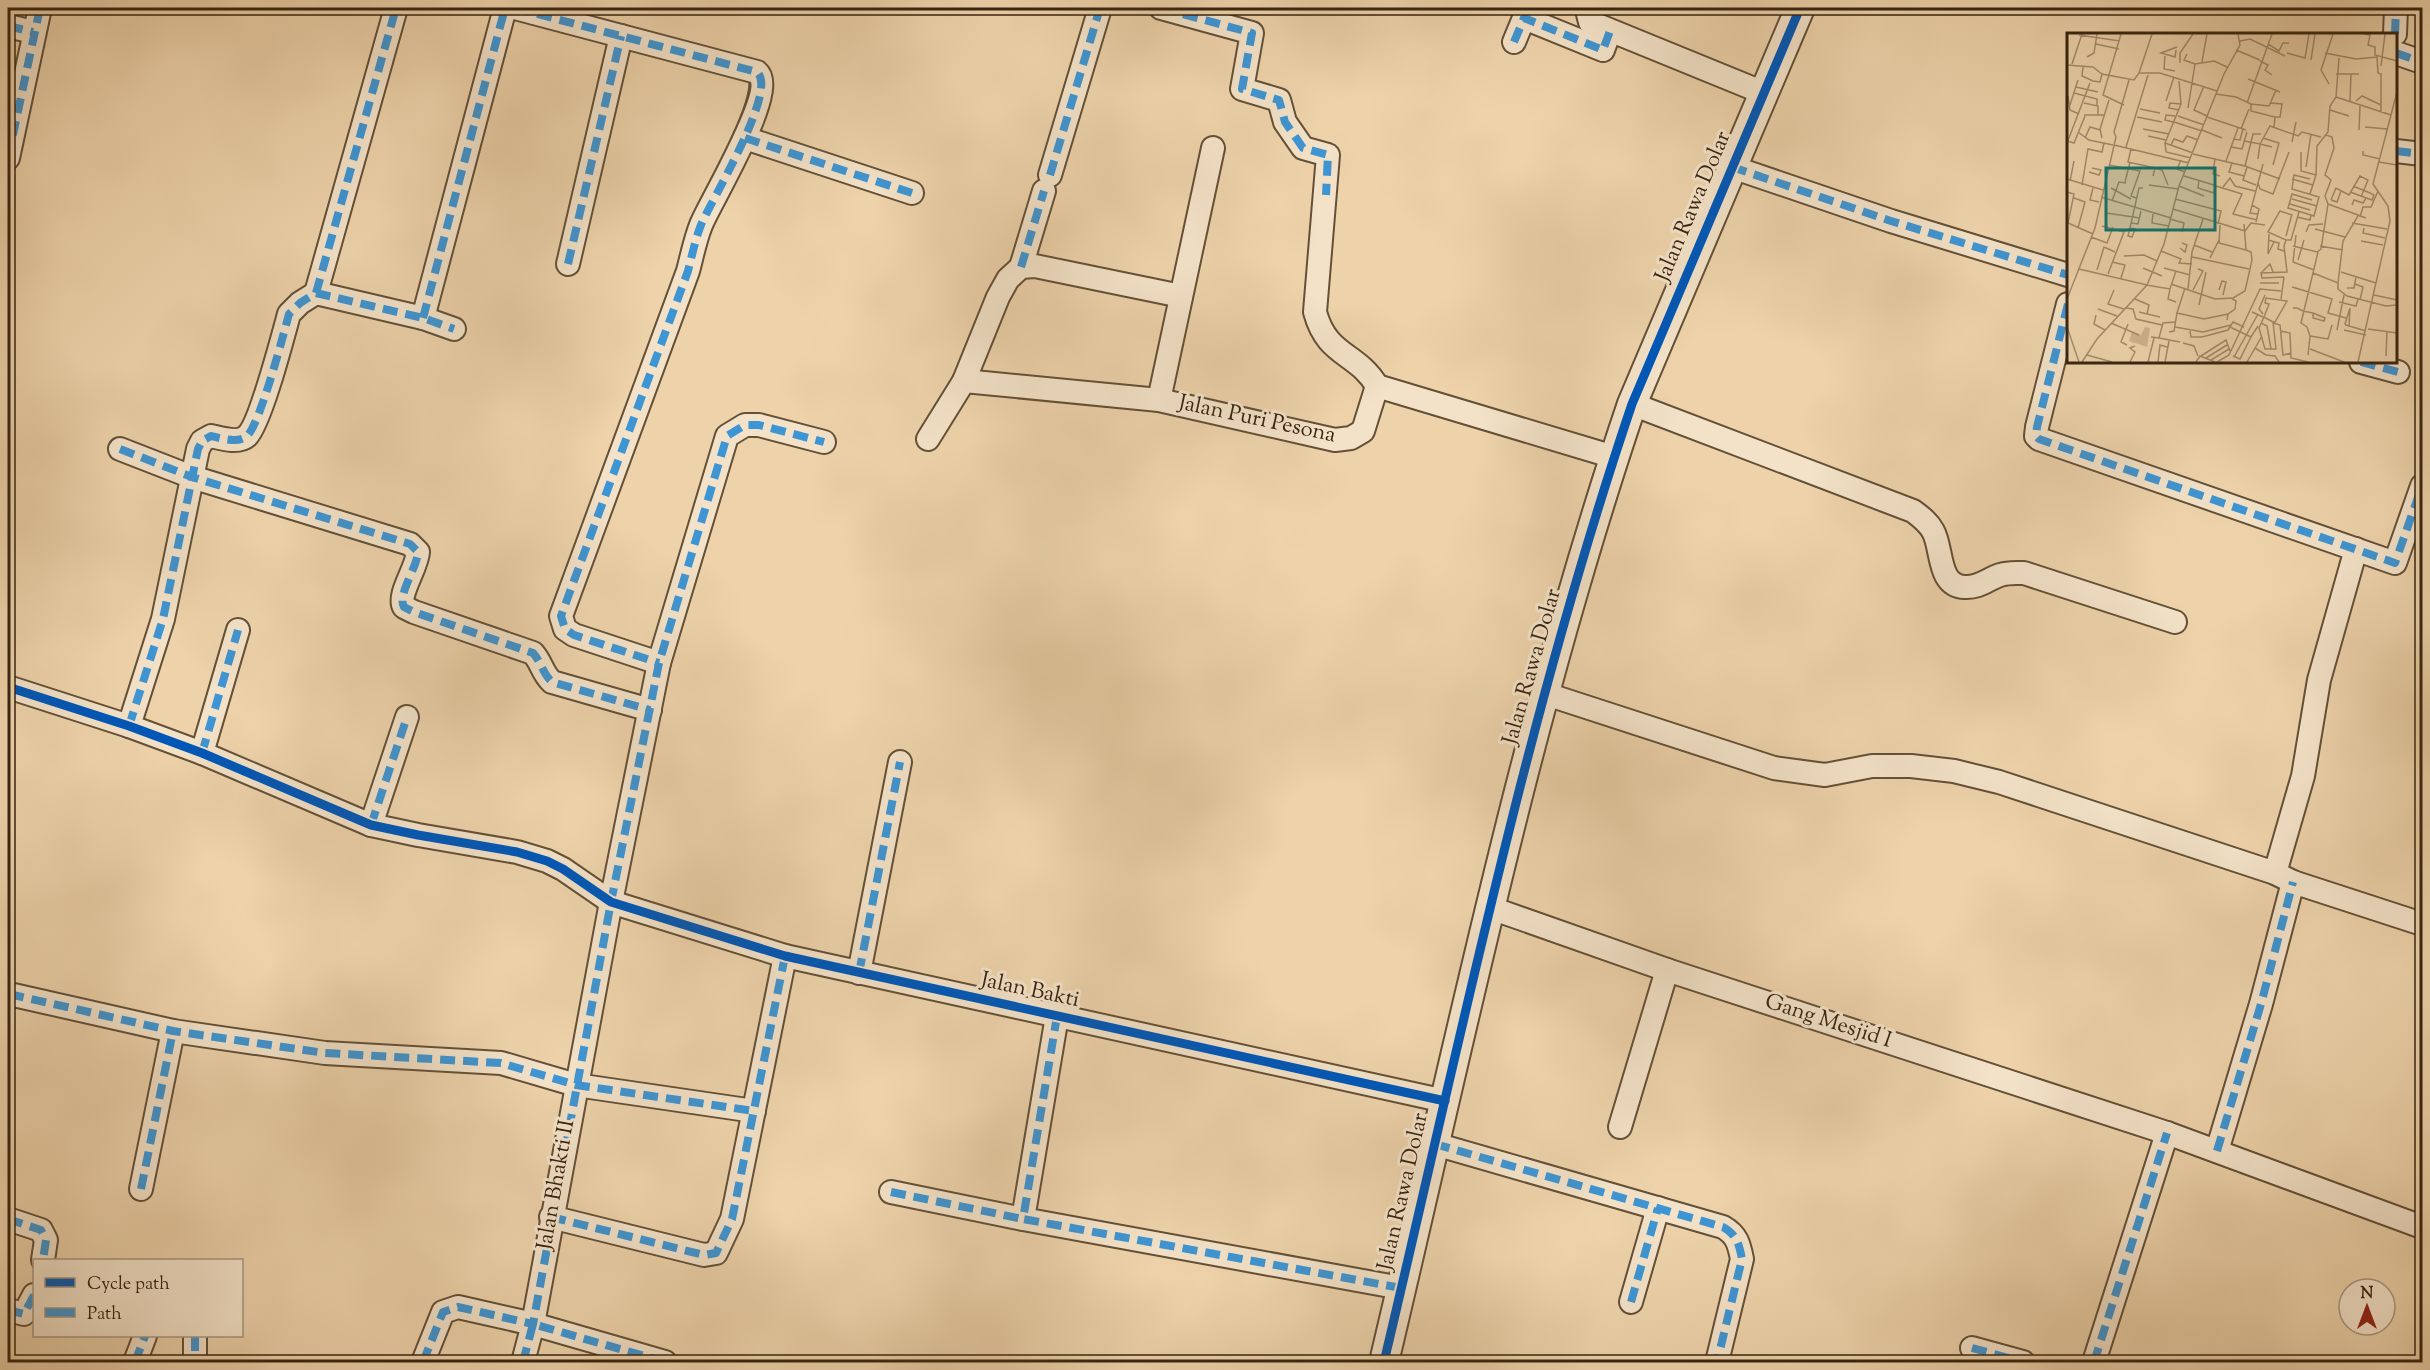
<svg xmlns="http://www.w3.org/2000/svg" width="2430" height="1370" viewBox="0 0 2430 1370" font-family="'Sorts Mill Goudy',serif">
<rect width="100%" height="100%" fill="#edd2aa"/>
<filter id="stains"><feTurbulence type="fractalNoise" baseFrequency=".00333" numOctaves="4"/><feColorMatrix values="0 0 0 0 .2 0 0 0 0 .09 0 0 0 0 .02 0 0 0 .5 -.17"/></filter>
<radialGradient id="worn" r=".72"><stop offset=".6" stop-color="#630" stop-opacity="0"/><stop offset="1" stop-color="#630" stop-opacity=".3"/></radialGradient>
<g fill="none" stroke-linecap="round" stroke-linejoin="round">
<g stroke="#645037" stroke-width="26">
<g id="minor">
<path d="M515,8L757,72C779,90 710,202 701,225C695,240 692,256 688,271L561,616L565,629L574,635L659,663"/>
<path d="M1161,8L1252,33L1242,89L1279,100L1285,122L1303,148L1328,155L1315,312C1327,357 1357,352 1377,386"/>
<path d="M1589,8L1588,14L1590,22L1764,93"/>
<path d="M8,26L33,32"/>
<path d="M2395,34L2396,8"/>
<path d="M1514,42L1524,18L1603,50L1610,31"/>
<path d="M2396,53L2422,62"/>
<path d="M745,138L912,193"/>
<path d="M2396,151L2422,154"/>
<path d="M8,158L40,8"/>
<path d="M1732,167L1891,221L2068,275"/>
<path d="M1050,175L1100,8"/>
<path d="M568,264L621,36"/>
<path d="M1021,267L1044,191"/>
<path d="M316,293L396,8"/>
<path d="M2068,304L2037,427L2036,436L2039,439L2395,563L2422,486"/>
<path d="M423,318L505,8"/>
<path d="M2361,362L2398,372"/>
<path d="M964,381L1159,400L1335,440L1351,438L1363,431L1377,386L1614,457"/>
<path d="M1159,400L1213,148"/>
<path d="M1632,404L1913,511C1921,517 1928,522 1933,531C1943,549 1937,586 1965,587C1979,588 1988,579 2000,575C2009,572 2016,573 2024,573L2175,622"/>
<path d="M928,439L964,381L998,297L1008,279L1021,267L1035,266L1181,296"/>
<path d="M120,449L192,477L410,544L418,552C417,568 397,595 404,607L414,612L533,653C542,663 542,673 552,682L650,710"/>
<path d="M8,687L129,726L202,753L371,825L418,835L517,852L547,861L563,869L611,902L785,956L1445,1101"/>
<path d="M1543,693L1774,768L1825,775L1872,766H1911L1954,771L1999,782L2275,873L2293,882L2422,924"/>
<path d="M129,726L163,619L198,449L202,441L211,436C220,438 238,444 247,436C260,424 283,336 289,314L300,303L316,293L423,318L454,329"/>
<path d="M202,753L238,630"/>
<path d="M371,825L407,717"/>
<path d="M2275,873L2303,776L2319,680L2356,549"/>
<path d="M1491,908L1667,970L2167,1133L2422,1227"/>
<path d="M859,973L900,762"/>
<path d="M9,994L173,1031L325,1053L501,1063L576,1085L754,1111"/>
<path d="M1057,1016L1023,1219L1401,1288"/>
<path d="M1620,1127L1667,970"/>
<path d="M1435,1144L1723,1227C1737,1235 1739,1244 1742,1259L1717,1362"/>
<path d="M2217,1151L2261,1004L2293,882"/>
<path d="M141,1189L173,1031"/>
<path d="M891,1192L1023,1219"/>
<path d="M551,1217L704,1255L716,1253L732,1219L785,956"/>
<path d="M8,1219L41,1230L46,1240L43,1260"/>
<path d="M1631,1302L1658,1208"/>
<path d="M8,1310L24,1314L34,1295"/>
<path d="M195,1336V1362"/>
<path d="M1972,1348L2023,1362"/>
<path d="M135,1362L145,1336"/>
<path d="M423,1362L443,1312L458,1307L533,1324L611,902L659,663L727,436L745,425H759L824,442"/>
<path d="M523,1362L533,1324L665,1362"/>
<path d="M2094,1362L2167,1133"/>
</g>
</g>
<g stroke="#645037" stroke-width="32">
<path id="tertiary" d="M1384,1362C1460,1042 1526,717 1632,404L1800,8"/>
</g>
<use href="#minor" stroke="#f3e2c8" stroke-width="22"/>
<use href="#tertiary" stroke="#f3e2c8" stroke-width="28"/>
<g stroke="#3e95d3" stroke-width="8" stroke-dasharray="15 8" stroke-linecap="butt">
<path d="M515,8L757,72C779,90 710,202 701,225C695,240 692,256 688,271L561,616L565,629L574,635L659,663"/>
<path d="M1161,8L1252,33L1242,89L1279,100L1285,122L1303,148L1328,155L1326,195"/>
<path d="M8,26L33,32"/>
<path d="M2395,34L2396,8"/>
<path d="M1514,42L1524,18L1603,50L1610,31"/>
<path d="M2396,53L2422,62"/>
<path d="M745,138L912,193"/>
<path d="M2396,151L2422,154"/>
<path d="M8,158L40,8"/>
<path d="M1732,167L1891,221L2068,275"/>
<path d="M1050,175L1100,8"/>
<path d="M568,264L621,36"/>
<path d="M1021,267L1044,191"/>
<path d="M316,293L396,8"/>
<path d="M2068,304L2037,427L2036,436L2039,439L2395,563L2422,486"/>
<path d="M423,318L505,8"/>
<path d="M2361,362L2398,372"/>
<path d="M120,449L192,477L410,544L418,552C417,568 397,595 404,607L414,612L533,653C542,663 542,673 552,682L650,710"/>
<path d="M129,726L163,619L198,449L202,441L211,436C220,438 238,444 247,436C260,424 283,336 289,314L300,303L316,293L423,318L454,329"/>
<path d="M202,753L238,630"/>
<path d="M371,825L407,717"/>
<path d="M859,973L900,762"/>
<path d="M9,994L173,1031L325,1053L501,1063L576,1085L754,1111"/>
<path d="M1057,1016L1023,1219L1401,1288"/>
<path d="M1435,1144L1723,1227C1737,1235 1739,1244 1742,1259L1717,1362"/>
<path d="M2217,1151L2261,1004L2293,882"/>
<path d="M141,1189L173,1031"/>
<path d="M891,1192L1023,1219"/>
<path d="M551,1217L704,1255L716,1253L732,1219L785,956"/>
<path d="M8,1219L41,1230L46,1240L43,1260"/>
<path d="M1631,1302L1658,1208"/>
<path d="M8,1310L24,1314L34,1295"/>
<path d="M195,1336V1362"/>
<path d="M1972,1348L2023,1362"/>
<path d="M135,1362L145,1336"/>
<path d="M423,1362L443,1312L458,1307L533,1324L611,902L659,663L727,436L745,425H759L824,442"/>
<path d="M523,1362L533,1324L665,1362"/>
<path d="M2094,1362L2167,1133"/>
</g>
<g stroke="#f3e2c8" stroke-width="13">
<g id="cycleway">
<path d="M8,687L129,726L202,753L371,825L418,835L517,852L547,861L563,869L611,902L785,956L1445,1101"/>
<path d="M1384,1362C1460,1042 1526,717 1632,404L1800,8"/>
</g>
</g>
<use href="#cycleway" stroke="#0057b8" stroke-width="9"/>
</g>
<g text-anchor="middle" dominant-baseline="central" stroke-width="6" stroke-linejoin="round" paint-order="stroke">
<g font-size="22" fill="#372411" stroke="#f3e2c8">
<text transform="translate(1694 207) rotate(-67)">Jalan Rawa Dolar</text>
<text transform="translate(1257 420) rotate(12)">Jalan Puri Pesona</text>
<text transform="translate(1533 667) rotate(-74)">Jalan Rawa Dolar</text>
<text transform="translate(1030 991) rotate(12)">Jalan Bakti</text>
<text transform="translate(1828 1022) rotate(18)">Gang Mesjid I</text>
<text transform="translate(557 1185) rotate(-80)">Jalan Bhakti II</text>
<text transform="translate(1404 1192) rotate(-77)">Jalan Rawa Dolar</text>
</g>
</g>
<g transform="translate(2067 33)">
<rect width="330" height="330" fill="#edd2aa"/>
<path d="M78,294L83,295L80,314L62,308L65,299L74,302Z" fill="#ceb490"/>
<path fill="none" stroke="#a48c6d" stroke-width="1.5" d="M54,1L36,62L57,72M297,1L303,2L301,12L308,14V22L330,28M12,2L53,8M173,8L183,6L218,23M29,11L52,16M201,11L212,18L216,10H222M109,17L108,24L94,20L110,14M169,17L193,27M220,20L238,25L242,1M258,20L289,26L310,24M120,21L117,27L128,31L147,28L160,34M98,23L97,36L108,38M310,23L311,40L314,41V80M20,24L27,20L30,1M244,27L248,1M193,28L201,32L198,37L205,42M135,29L140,1M113,30V20L126,1M5,31L15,1M0,32L26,34L35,41L67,47L72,40H93L150,58M314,33L318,1M16,34L15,43L26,48L33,49L35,41M72,40L85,1M269,41H292M181,46L213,59M112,48L114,71L98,110L99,119L124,125M262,51L254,37L266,1M137,53L127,77L140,83M9,54L31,59M7,60L30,66V73M149,61L169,64L184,71V78L208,84L207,94M1,63L3,77L12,81M269,64L324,82M269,64L272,25M99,68L107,44M283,68L284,41M289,68L295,63L314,72M17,70L31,73V81M180,70L205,1M203,70L215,71L213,84H208M184,71L202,73L209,57M3,72L11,47M121,75L128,31M73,76L93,80M112,77L102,75L103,70L114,71M263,77L282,83M17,82H37M111,83L137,92M70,84L95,89M140,84L179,97M106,89L98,87L99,82L108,83M107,89L135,98M298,94L320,96M76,96L102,101M174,96L182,76M135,97L155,105M292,97L293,73M11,99L22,107L46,112M81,103L99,107M18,105L23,94L33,97M35,105L33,96L42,67M196,105L212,110L206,132M166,106L173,107L176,96M0,108L7,110L18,83M177,108L193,111L203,93L231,103L235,99L254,104M225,109L229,89M0,110L23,50M98,110L126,120M47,112L122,130M104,112L107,106L116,109L120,103L131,107M59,114L81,42M164,114L175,116L180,99M64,116L61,129L88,135M296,118V122L313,126M234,119V138L249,142M126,121L178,133L186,101H194M148,125L146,141L153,143M191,126L193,111L205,114M114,127L110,136L118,139M159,128L171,95M312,129L330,132M165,130L162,139L177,143M42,132L73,138L64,163L69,165M178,133L213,146M180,134L176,147L189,152M239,134L244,101M22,139L32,142L34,137L25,135M86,143L88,135L95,137L101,152M117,143L147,152M0,146L36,157M225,146L246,152M243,146L227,142L225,156L252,164L247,183L221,175L225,161L245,167M132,147L131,155L147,160L149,153L175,161L166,181L190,187M3,148L7,128M58,149L63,129M191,150L193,156L206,161L222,119M15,152L21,116L35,119L37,110M82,152L111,156M112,153L137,163M286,153L303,160M156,154L163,145L168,153L188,158M26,155L23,167L32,169M44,155L64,166M0,159L7,161L1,190L26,201M283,159L305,167L307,162L303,160M243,161L249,142L250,113L261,99L263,73L269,64M34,164L104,185M7,165L18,169L11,195M108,166L154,178L151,191M225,166L250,173M264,167L269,155L282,162L293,143L301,147L294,164M264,167L270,169L274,158M45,168L52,149L59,150M223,171L243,177M261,171L299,185M185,172L192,176L189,189M285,172L287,167L296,170L299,165M106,176L178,198M39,180L73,185M86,181L85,190L102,193M191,181L183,180L196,131M230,184L243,187L244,182M293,184L296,174H304L311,158M103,186L117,190L115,199M64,190L71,191L74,178M285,190L320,196M177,191L179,217M153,192L152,210L179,217M35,193L57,199L41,241M297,195L296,200L318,205M68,196L65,204L61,203L63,195L69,196M248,196L278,204M178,198L184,190L198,192M57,199L63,195L72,155H76M239,199L242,192L256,191M202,201L201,221L207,209M229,202L226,229L247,237M219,203L225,181M24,204L40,210L46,194M201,207L212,210L211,216L217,218M219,207L201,199L213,178L225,182M294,208L316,212M127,212L145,219M226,213L250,219L254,216L261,171L258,163L264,147L258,142L267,115L265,104L259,102M253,213L276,217M113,215L118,219L120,212L115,210M94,218L114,226L112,230L125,231M57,223L77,222L90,228M125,224L182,236M143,225L152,207M231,227L237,207M45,229L58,232L54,245M76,235L95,243M97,235L123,242M12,236L80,252M30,237L37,214L48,219M195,239L203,231L206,239M274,239L309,250M246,240L271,250L276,208L291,183M217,244L195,245L194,240L220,239L217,213L219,207H224L232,179M193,250H212M271,250V256L280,263L319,273L330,272M104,251L148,266L166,265L178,258L185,227L184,219L179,217M288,251L296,254L293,267M79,252L103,256L109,238M225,254L265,266L261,280L279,285M280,255H287L289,244M103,256L101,266L109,269M121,256L125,219L136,186M47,257L41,271L57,276M126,257L136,238L131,236M152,257L155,248L159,249L156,262M307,262L330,267M0,266L28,195L49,104L47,99L62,47M68,266L82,272L80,281M214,266L217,244M272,269L289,273L291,266M132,272L139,239M59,275L66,276L69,286L95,292M226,275H230L236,278L246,280L258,285L257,288L246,285V281M31,276L50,283M72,279L93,284M185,279L196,284H197L206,289H208L220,268L199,265L198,270L202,271L197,284L192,295L198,316H209L206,289M110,280L118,255M161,281L168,276L169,268L164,265M196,281L192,276L198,262M29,282L27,291L38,297M44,290L72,302M194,290L200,293L204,316M206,290L213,292L216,322L224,320M282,293L283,275L278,291L279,292L299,298M0,294L12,329M108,294L136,299L164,292M163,294L184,304L191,293M301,296L330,300M270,297L277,262M277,297L299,302M123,298L124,304H135L161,297L166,289L177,294M213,298L223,300L224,325L241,329M102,299L107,298L110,280L137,286L161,281L160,287M243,303L261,306L265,292M84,304L92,305L96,290L108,289M92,305L113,309M116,310L127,313L131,323M60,312L54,309L61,291M188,315L199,322L208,323L212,329M243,316L277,329M20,322L45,329M241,322L243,303L240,294L234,290L251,219M134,323L159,307L163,318M166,323L173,326L184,304M319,323L320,299M167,324L191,281M139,325L160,312M144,327L162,316M15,329L30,306L80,252L97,211L112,153L157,41L173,12L171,1M63,329L68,319L63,315L68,313M81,329L87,305M91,329L93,312L100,314M98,329L102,308M129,329L133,323L148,329M150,329L162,322L193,256L214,258M180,329L195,303M291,329L323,188L321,173L306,151L330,59"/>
<path fill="#0f766e" fill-opacity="0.15" stroke="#0f766e" stroke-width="3" d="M39,135H148V197H39Z"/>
<rect width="330" height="330" fill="none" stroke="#372411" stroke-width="3"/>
</g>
<rect width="2430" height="1370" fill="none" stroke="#edd2aa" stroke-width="30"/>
<rect x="9" y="9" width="2412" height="1352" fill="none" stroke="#372411" stroke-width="3"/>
<rect x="15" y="15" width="2400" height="1340" fill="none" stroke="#372411" stroke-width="1.5"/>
<rect x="33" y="1259" width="210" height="78" fill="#f3e2c8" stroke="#a8967f" stroke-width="1.5"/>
<rect x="45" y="1278" width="30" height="9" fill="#0057b8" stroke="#a8967f" stroke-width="1.5"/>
<text x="87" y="1289" font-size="18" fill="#372411">Cycle path</text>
<rect x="45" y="1308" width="30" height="9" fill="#3e95d3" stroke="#a8967f" stroke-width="1.5"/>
<text x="87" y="1319" font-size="18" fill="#372411">Path</text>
<g transform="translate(2367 1307)"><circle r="28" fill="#f3e2c8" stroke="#a8967f" stroke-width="1.5"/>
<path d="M0-4.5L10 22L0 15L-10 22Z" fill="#8f2418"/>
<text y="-9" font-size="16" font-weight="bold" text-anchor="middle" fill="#372411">N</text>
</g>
<rect width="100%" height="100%" filter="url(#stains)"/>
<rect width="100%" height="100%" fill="url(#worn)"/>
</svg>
